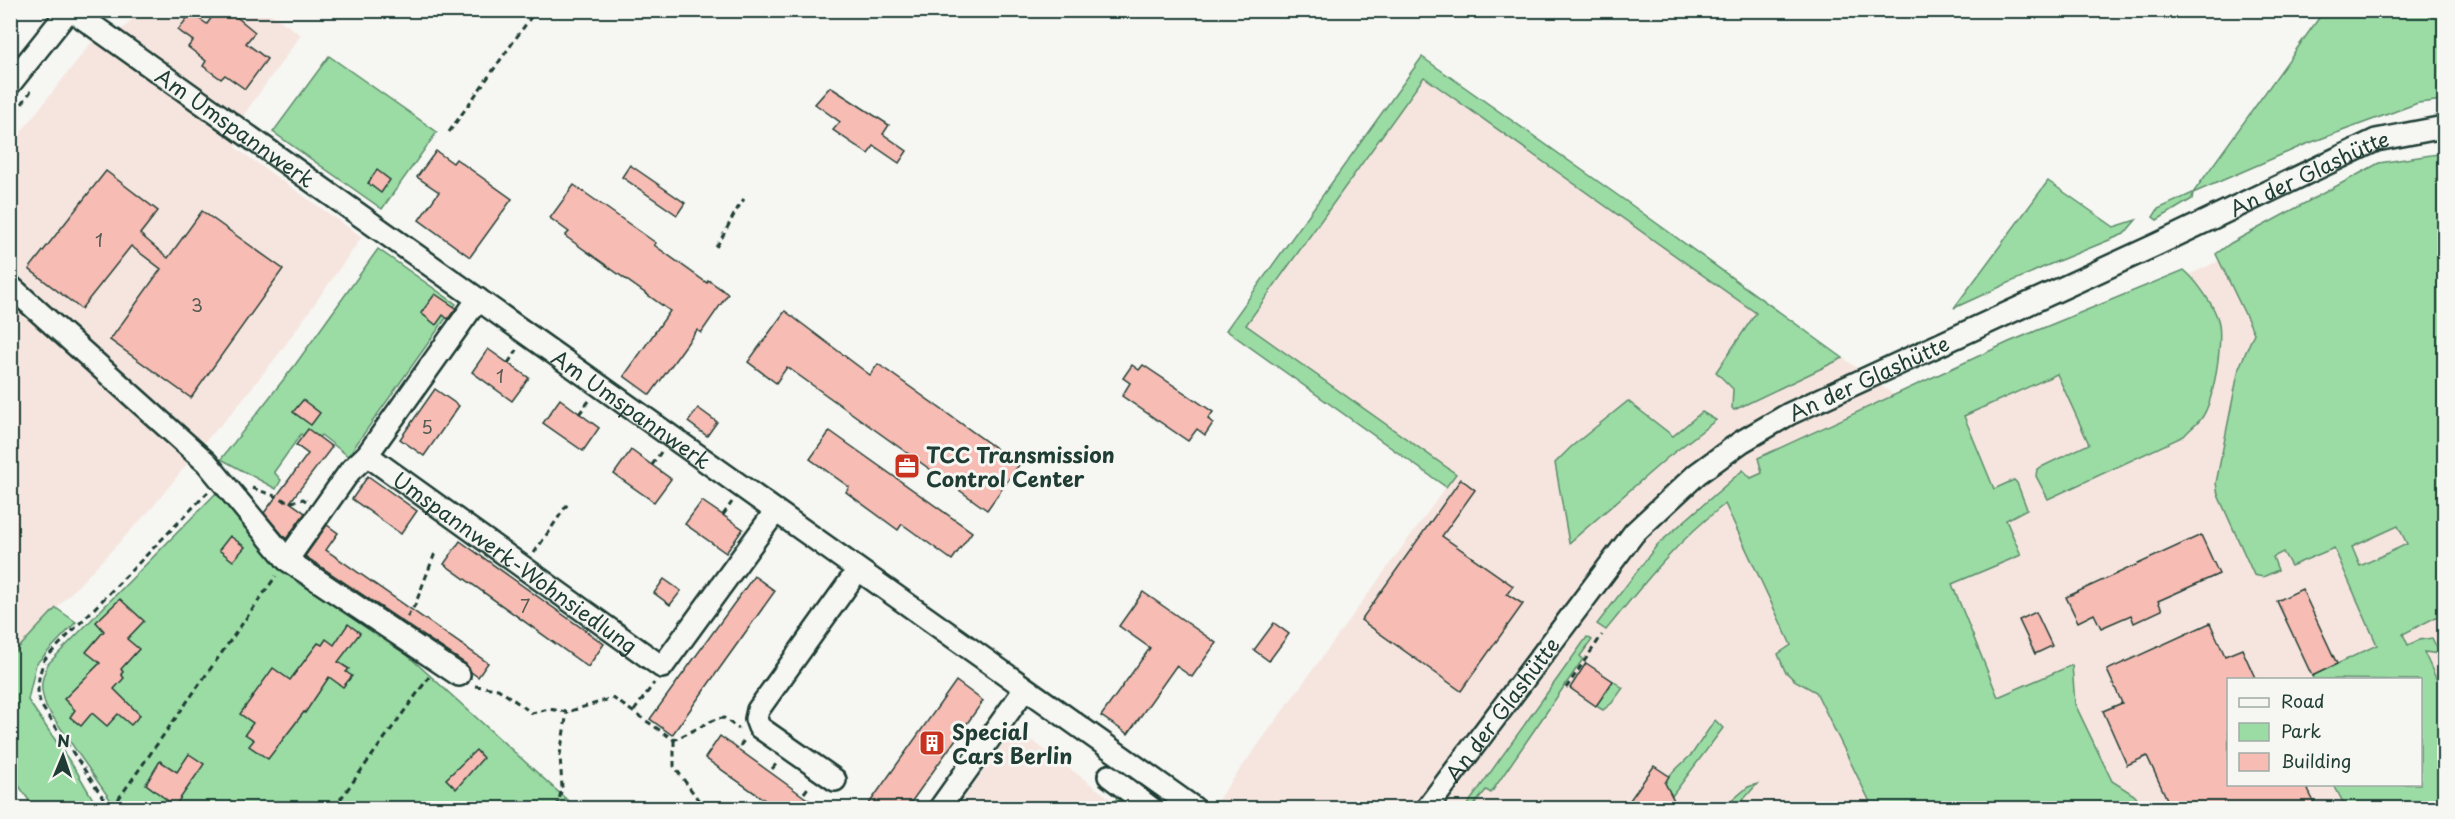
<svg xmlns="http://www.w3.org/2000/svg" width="2455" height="819" viewBox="0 0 2455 819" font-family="'Playpen Sans',sans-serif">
<rect width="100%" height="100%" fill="#f6f6f2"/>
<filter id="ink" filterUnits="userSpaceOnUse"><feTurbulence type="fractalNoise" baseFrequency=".0167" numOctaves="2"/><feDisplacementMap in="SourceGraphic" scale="12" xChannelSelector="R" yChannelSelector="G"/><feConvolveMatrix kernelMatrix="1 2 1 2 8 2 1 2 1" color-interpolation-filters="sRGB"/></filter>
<g filter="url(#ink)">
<g fill="#f6e5df" fill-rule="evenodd">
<path d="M139,11H267L301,35L245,113L236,148L362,237L281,351L231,414L200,447L11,273L10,146L91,43L125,27Z"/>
<path d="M1422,57L1630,204L1908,405L2296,225L2444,556V808H1212L1446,487L1226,330ZM2228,680H2420V784H2228Z"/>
<path d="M10,295L191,459L152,508L11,656Z"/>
<path d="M1014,727L1116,803L1112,808H957Z"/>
</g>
<g fill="#9bdba4" stroke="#5d8c6c" stroke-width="1.5" fill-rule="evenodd">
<path d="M2324,11H2444V100L2418,103L2304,145L2193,193L2192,199L2157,220L2153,217L2158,209L2193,193Z"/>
<path d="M329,56L437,132L382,209L273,132Z"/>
<path d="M1422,57L1630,204L1843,358L1734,410L1732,408L1733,389L1716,372L1756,313L1424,77L1246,325L1456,474L1446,487L1226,330Z"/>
<path d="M2444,153V613L2403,634L2408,645L2419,640L2432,638L2440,654L2424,652L2444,696V808H2346L2334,785L2420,784V680L2313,679L2312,676L2377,645L2334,548L2291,566L2283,552L2273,557L2278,570L2263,577L2254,575L2218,495L2216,483L2239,368L2254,333L2216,254L2231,243L2379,163ZM2398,526L2407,544L2360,566L2352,547Z"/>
<path d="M2048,181L2114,227L2136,220L2124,234L2046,266L1954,308Z"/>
<path d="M378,249L456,304L348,456L321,435L314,443L301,434L274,472L281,480L276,489L221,459L295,365Z"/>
<path d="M2184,270C2196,280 2216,307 2219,324C2222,346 2214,402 2201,419C2196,425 2189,430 2184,436L2048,499L2036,476L2037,469L2089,444L2057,374L1964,416L1994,489L2014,480L2017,483L2027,509L2006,520L2021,555L1952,584L1998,697L2072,665L2075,704L2112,781L2134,795L2146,808H1873L1816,692L1794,680L1785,671L1778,654L1791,645L1725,504C1678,540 1643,584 1606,630L1597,624L1657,545L1743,470L1751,478L1762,473L1758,458L2009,342Z"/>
<path d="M1628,401L1673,436L1702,412L1716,420L1667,458L1569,543L1555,463L1571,447Z"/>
<path d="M222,487L576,808H116L46,707C40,688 40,682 48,664Z"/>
<path d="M56,608L76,622L36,664L28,700L77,772L98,808H34L11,774V656Z"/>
<path d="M1587,637L1592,640L1580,656L1583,659L1491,793L1486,790L1472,808H1465Z"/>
<path d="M1613,681L1623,688L1612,703L1603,710L1596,706Z"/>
<path d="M1715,720L1723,728L1663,808H1647L1669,776L1692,754Z"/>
<path d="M1757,784L1736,808H1723L1748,787Z"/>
<path d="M1119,795L1140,808H1110Z"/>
</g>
<g fill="#f7bcb3" stroke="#1f3d34" stroke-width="1.5">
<path d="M217,10H228L255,32L246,43L267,59L245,89L225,75L221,79L203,66L206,61L188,47L193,41L178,30L191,13L207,24Z"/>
<path d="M830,87L889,125L883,134L907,151L899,163L874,146L868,154L833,130L840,122L815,104Z"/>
<path d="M436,151L453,163L456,159L512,199L470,257L419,220L439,192L417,177Z"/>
<path d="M630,165L685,203L677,215L622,177Z"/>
<path d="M377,170L390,180L381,193L368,183Z"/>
<path d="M106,171L158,211L140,234L168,258L202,211L283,269L191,398L110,340L161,269L131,246L81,309L29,269Z"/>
<path d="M574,185L656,243L654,245L707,283L708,280L728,294L701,333L697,330L689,341L650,395L624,376L670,311L565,236L569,232L550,218Z"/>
<path d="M435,294L456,308L448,319L443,315L436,325L421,313Z"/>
<path d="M785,311L870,375L878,364L1019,465L987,510L787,367L776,383L748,362Z"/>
<path d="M488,349L529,378L512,401L472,372Z"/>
<path d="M1132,365L1139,370L1143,365L1213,412L1208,419L1213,423L1205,435L1197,429L1188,441L1122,396L1130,383L1123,378Z"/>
<path d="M435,389L459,406L424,456L400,439Z"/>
<path d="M560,399L599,428L583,451L543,423Z"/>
<path d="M303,400L320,413L311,425L293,412Z"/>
<path d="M698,408L717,422L707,436L688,422Z"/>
<path d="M308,429L332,447L290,502L305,513L286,539L264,513L308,454L296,445Z"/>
<path d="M830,431L972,532L952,560L902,524L898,530L846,492L849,487L810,459Z"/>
<path d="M631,450L671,479L654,502L614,474Z"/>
<path d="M368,476L417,511L401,534L352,499Z"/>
<path d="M1461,479L1475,490L1442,536L1513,586L1507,594L1523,604L1461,691L1361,620Z"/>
<path d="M702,501L743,529L726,553L685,524Z"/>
<path d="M327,525L338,533L326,550L488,663L478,677L471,672L466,664L305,556Z"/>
<path d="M2201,535L2219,574L2158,601L2162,610L2134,623L2131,615L2101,628L2094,614L2078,622L2066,597Z"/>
<path d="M230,536L245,547L233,561L219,550Z"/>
<path d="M460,541L604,644L588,667L444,564Z"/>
<path d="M754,576L775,591L672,735L650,719Z"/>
<path d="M664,579L681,591L670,605L654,593Z"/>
<path d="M2302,589L2337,664L2312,676L2277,601Z"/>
<path d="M1143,592L1216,643L1192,677L1176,666L1128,734L1101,716L1150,648L1119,626Z"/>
<path d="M120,599L144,621L127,639L139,649L121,669L123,672L121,674L124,678L114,689L140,715L131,725L118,714L107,726L92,713L81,726L70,717L75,710L64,699L100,663L86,652L104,631L96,622Z"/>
<path d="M2036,612L2052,646L2035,654L2019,620Z"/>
<path d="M1274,623L1289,634L1269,661L1254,650Z"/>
<path d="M2210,623L2225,656L2242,649L2256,680H2229V784H2305L2317,808H2171L2147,756L2127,765L2103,711L2122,703L2107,670Z"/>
<path d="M348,624L360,633L338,662L349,669L346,672L352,676L343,687L329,677L305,713L304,712L268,759L249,746L254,740L245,734L253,723L240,714L273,668L290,680L318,643L322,645L326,639L334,645Z"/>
<path d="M1586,663L1613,681L1596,706L1570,688Z"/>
<path d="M956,681L983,701L907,808H866Z"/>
<path d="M720,736L803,796L821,808H776L705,758Z"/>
<path d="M476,750L483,758L456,789L446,779Z"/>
<path d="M189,754L204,764L175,806L146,784L160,761L177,772Z"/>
<path d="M1654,766L1669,776L1665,783L1678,808H1642L1630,800Z"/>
</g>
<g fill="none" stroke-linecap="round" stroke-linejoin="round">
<g stroke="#1f3d34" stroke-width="26">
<g id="minor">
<path id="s1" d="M71,10L1194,808"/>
<path d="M10,84L69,10"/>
<path d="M10,286L207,463L287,560L459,675"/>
<path id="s2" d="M367,455L662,667L775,512"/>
<path d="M287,560L350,471L367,455L478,299"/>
<path d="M1109,776L1151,808"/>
<path d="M835,780L759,727L756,719L758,710L858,570"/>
<path d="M940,808L1025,689"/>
<path id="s3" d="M1427,808L1634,533L1697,474L1741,442L1789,414L2158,244L2376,140L2444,127"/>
</g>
</g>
<g stroke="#1f3d34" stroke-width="3" stroke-dasharray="6 4.5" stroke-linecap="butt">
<path d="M10,121L31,91"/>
<path d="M449,132L536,10"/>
<path d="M716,247C727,231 732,215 744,199"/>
<path d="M508,363L517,350"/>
<path d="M579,414L589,401"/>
<path d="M652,465L661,452"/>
<path d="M252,488L281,498L288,503L303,499L306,501"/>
<path d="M723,515L732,502"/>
<path d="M534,553L569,502"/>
<path d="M407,617L415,605L435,553"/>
<path d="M475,686L498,689L532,713L549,709L567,712L613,698L674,740L716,719L724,718L739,729"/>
<path d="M1566,688L1602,635"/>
<path d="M634,711L654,683"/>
<path d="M674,740V766L704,808"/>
<path d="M740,746L745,739"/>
<path d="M772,769L777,763"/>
<path d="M804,793L810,785"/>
<path d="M110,808L41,705C35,688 39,676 44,660L208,492"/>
<path d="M112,808L276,576"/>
<path d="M334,808L429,677"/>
<path d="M557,808L562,788L560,755L567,712"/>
</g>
<use href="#minor" stroke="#f6f6f2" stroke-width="21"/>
</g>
</g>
<defs>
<g id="office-square" transform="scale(1.35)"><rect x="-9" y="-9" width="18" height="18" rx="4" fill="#c8321e" stroke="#f6f6f2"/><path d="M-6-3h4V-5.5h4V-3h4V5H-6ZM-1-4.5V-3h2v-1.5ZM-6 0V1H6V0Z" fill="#fff"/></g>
<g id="building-square" transform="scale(1.35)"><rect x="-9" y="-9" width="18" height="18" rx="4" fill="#c8321e" stroke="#f6f6f2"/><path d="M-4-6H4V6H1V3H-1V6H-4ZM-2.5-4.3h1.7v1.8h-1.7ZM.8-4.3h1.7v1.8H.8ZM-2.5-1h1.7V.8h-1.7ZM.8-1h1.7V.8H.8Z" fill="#fff"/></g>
</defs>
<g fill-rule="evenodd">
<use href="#office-square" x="907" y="466"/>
<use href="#building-square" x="932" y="743"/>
</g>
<g text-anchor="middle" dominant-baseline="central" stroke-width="6" stroke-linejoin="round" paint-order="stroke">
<g font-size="18" fill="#555d54">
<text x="99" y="239">1</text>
<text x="197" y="304">3</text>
<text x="500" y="375">1</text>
<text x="427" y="426">5</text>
<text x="525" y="605">7</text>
</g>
<g font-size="21" fill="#1f3d34" stroke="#f6f6f2">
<text stroke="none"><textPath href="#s1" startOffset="202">Am Umspannwerk</textPath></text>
<text stroke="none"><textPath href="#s3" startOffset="1114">An der Glashütte</textPath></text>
<text stroke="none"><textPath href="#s3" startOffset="628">An der Glashütte</textPath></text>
<text stroke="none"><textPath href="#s1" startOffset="688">Am Umspannwerk</textPath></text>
<text stroke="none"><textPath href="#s2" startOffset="183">Umspannwerk-Wohnsiedlung</textPath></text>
<text stroke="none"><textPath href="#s3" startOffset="124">An der Glashütte</textPath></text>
</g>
<g font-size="21" font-weight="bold" fill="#1f3d34" stroke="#f6f6f2" text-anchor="start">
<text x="926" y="454">TCC Transmission<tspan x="926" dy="24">Control Center</tspan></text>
<text x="952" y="731">Special<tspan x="952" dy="24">Cars Berlin</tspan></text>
</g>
</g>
<rect width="2455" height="819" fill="none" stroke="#f6f6f2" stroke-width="36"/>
<rect x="18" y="18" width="2419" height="783" fill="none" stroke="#1f3d34" stroke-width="2" filter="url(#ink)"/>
<rect x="2227" y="678" width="195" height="108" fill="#f6f6f2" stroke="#a0aca6" stroke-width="1.5"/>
<rect x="2239" y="698" width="30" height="9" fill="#f6f6f2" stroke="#a0aca6" stroke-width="1.5"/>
<text x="2281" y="708" font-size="18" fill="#1f3d34">Road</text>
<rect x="2239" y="723" width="30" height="18" fill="#9bdba4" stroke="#a0aca6" stroke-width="1.5"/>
<text x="2281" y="738" font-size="18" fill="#1f3d34">Park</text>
<rect x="2239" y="753" width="30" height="18" fill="#f7bcb3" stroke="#a0aca6" stroke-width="1.5"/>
<text x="2281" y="768" font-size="18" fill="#1f3d34">Building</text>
<g transform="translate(63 756) rotate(2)" stroke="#f6f6f2" stroke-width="4.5" paint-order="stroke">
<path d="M0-4.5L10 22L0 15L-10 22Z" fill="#1f3d34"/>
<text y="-9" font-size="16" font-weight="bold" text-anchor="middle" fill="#1f3d34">N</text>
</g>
</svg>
